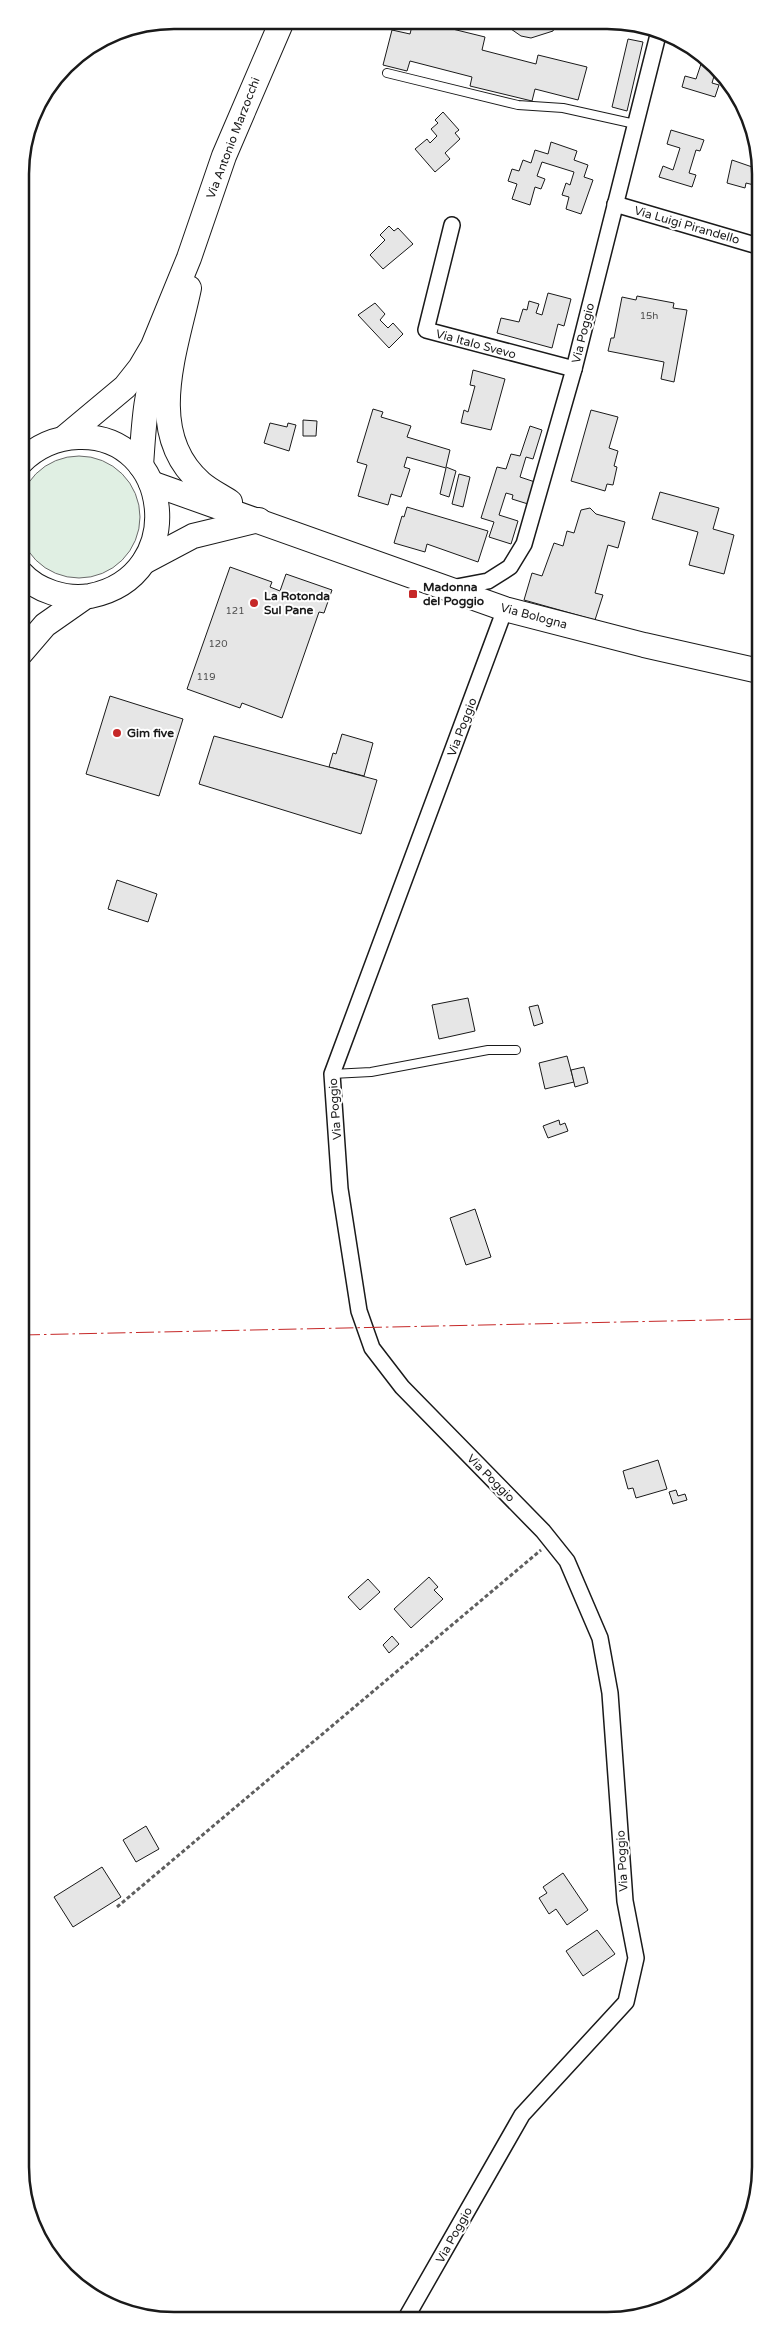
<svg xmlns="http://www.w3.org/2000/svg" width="781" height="2341" viewBox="0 0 781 2341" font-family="'Varela Round',sans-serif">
<rect width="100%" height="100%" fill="#fff"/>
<circle fill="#e0efe3" stroke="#6a6a6a" cx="79" cy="517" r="61"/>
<g fill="#e6e6e6" stroke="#1a1a1a">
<path d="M413,22H424L485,37L482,50L536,64L538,55L587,67L578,100L535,89L532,101L470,86L472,77L410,61L407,71L383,65L392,30L410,34Z"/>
<path d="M506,22H557L553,31L531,38L521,36L511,29Z"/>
<path d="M628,39L643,42L627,111L612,107Z"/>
<path d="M692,47L717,66L712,83L719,85L715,97L682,87L685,76L696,79L703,58L690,54Z"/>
<path d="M443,112L459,130L455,133L460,139L445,153L450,159L435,172L415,149L427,139L430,143L437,136L431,129L438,123L435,120Z"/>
<path d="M671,130L704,140L700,151L696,150L689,173L696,175L692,187L659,177L663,166L673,170L680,148L667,144Z"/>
<path d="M551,142L577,151L574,160L588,165L584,177L593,180L581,214L566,209L569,197L562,195L566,183L570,185L574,172L542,162L537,176L545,179L541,189L535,187L530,205L512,199L517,184L508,181L512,169L519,171L523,160L531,163L535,150L548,154Z"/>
<path d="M732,160L758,169L754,185L746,183L745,188L727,183Z"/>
<path d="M389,226L394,231L398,228L413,244L383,269L370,255L385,240L380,235Z"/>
<path d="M548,293L571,299L564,326L558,324L552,348L497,333L501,318L519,322L523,309L527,310L529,301L539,304L536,313L542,315Z"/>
<path d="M637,296L674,303L673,308L687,310L674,382L661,379L664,362L608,351L611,338H614L622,297L636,300Z"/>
<path d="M375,303L385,314L380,320L388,328L393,323L403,334L389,348L358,315Z"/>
<path d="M473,370L505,379L491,430L461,423L464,410L468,412L475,386L470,385Z"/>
<path d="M373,409L383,412L381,417L411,426L407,437L450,450L446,467L456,471L449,497L440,494L446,468L407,457L404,467L410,469L401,497L391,494L388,505L358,496L367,465L357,462Z"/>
<path d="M591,410L618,417L609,448L618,451L614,466L617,467L613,485L607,484L605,491L571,481Z"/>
<path d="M303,420L317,421L316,436H303Z"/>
<path d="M270,423L287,427L288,423L296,425L289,451L264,443Z"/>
<path d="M530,426L542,430L533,459L526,457L520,477L535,482L528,504L512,499L513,495L506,493L499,515L518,521L511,544L489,537L494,522L481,518L497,467L506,469L511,454L520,456Z"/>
<path d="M459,474L470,477L463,507L452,504Z"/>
<path d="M660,492L719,508L713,529L734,535L724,574L689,565L698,532L652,519Z"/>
<path d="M407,507L488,531L478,562L427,544L425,552L394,543L402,516L404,517Z"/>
<path d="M590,508L596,514L625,522L618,548L608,545L595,593L603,595L595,620L524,600L532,573L542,576L554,543L563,546L567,531L574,533L581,510Z"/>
<path d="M230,567L272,582L270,587L280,591L286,574L332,590L324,613L319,612L282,718L242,703L240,708L187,689Z"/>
<path d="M110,696L183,719L159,796L86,774Z"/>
<path d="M342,734L373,743L364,776L329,767L333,753L336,754Z"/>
<path d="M214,736L377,780L361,834L199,784Z"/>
<path d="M117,880L157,894L148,922L108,909Z"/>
<path d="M468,998L475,1031L439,1039L432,1005Z"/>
<path d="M538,1005L543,1023L534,1026L529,1007Z"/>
<path d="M567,1056L574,1082L545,1089L539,1063Z"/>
<path d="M584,1067L588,1083L575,1087L571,1070Z"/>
<path d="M559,1120L560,1125L565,1123L568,1131L548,1138L543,1126Z"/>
<path d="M475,1209L491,1257L466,1265L450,1218Z"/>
<path d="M658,1460L667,1489L636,1498L633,1488L628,1489L623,1471Z"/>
<path d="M676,1490L678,1496L685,1494L687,1500L673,1504L669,1492Z"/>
<path d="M429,1577L438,1587L434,1590L443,1599L411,1628L394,1609Z"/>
<path d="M368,1579L380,1592L360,1610L348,1597Z"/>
<path d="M392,1636L399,1644L389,1653L383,1645Z"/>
<path d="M146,1826L159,1849L136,1862L123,1840Z"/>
<path d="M102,1867L121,1897L73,1927L54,1897Z"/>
<path d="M563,1873L588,1910L567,1925L556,1909L549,1914L539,1898L547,1893L543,1887Z"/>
<path d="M597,1930L615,1954L583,1976L566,1951Z"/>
</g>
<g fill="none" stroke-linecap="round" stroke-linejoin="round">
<g stroke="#1a1a1a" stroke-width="10">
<g id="service">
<path d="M387,73L518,105L563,108L635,124"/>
<path d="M332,1074L371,1072L488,1050H516"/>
</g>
</g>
<g stroke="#1a1a1a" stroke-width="18">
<g id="minor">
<path d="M615,204L758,246"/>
<path d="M452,225L426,330L574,369"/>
<path d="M451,588L488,581L510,567L524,544L574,369L659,31"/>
<path d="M406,2318L522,2115L626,2002L636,1958L625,1901L610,1693L600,1638L567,1561L543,1531L402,1387L372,1348L359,1311L340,1189L332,1074L505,609"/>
</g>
</g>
<g stroke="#1a1a1a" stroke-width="26">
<g id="primary">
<path d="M189,288C176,350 143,433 201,483C209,490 221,496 230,502"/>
<path d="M64,438L125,387L140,368L153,346L189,258L224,156L282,21"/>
<path d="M21,462C37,446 55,438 78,437C172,433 190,576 90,596C66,600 37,591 21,573"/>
<path d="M141,466C144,423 145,394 159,352"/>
<path d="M151,483L505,609L644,645L759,671"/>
<path d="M144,562L193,536L259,520"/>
<path d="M21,653L45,625L85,597"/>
</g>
</g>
<path stroke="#5f5f5f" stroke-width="3" stroke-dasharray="4 2.5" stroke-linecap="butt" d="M117,1907L541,1550"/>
<use href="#service" stroke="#fff" stroke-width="8"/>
<use href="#minor" stroke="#fff" stroke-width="15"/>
<use href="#primary" stroke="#fff" stroke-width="24"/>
<path stroke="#c62828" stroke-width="1" stroke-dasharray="18 4 2.5 4" stroke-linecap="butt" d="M22,1335L760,1319"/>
</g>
<g fill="#c62828" stroke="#fff" stroke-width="2">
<rect x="408" y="589" width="10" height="10" rx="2.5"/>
<circle cx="254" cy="603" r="5"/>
<circle cx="117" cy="733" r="5"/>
</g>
<g text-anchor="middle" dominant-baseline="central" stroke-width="4" stroke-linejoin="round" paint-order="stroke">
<g font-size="10" fill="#4d4d4d">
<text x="649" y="316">15h</text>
<text x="235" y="611">121</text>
<text x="218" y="644">120</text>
<text x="206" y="677">119</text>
</g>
<g font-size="12" fill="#1a1a1a" stroke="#fff">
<text transform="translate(233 138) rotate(-69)">Via Antonio Marzocchi</text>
<text transform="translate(687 225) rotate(16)">Via Luigi Pirandello</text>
<text transform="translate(583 333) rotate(-76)">Via Poggio</text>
<text transform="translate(476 344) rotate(15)">Via Italo Svevo</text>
<text transform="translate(534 616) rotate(15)">Via Bologna</text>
<text transform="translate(462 727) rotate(-69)">Via Poggio</text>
<text transform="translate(335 1109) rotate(-94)">Via Poggio</text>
<text transform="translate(491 1478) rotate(45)">Via Poggio</text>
<text transform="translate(622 1861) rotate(-93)">Via Poggio</text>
<text transform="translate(454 2235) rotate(-61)">Via Poggio</text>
</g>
<g font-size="12" font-weight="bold" fill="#1a1a1a" stroke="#fff" text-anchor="start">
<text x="423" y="587">Madonna<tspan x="423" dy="14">del Poggio</tspan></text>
<text x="264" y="596">La Rotonda<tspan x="264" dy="14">Sul Pane</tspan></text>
<text x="127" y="733">Gim five</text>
</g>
</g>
<path d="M0 0H781V2341H0ZM174 29H607A145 145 0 0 1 752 174V2167A145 145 0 0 1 607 2312H174A145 145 0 0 1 29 2167V174A145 145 0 0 1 174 29Z" fill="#fff" fill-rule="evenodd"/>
<path fill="none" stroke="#1a1a1a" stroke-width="2.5" d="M174 29H607A145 145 0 0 1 752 174V2167A145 145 0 0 1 607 2312H174A145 145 0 0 1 29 2167V174A145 145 0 0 1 174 29Z"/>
</svg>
